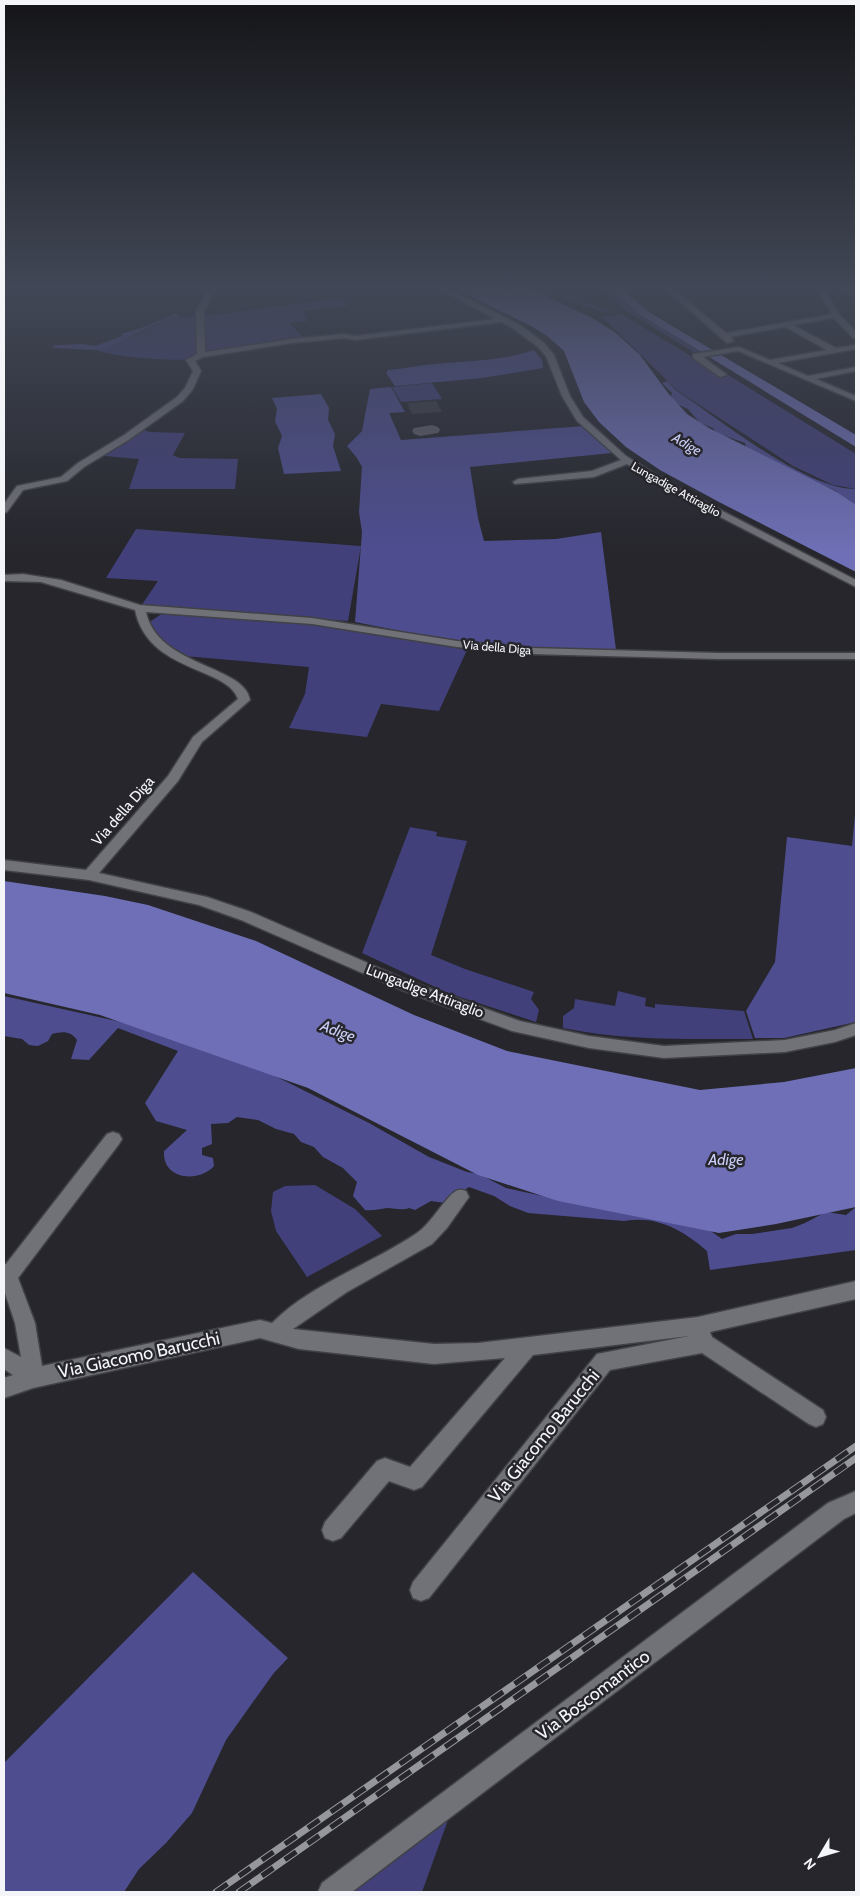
<svg xmlns="http://www.w3.org/2000/svg" width="860" height="1896" viewBox="0 0 860 1896" font-family="Cabin,sans-serif">
<rect width="100%" height="100%" fill="#26262c"/>
<g fill="#41407a">
<path d="M525,286C549,286 584,301 606,310L607,313L551,293L549,295Z"/>
<path d="M599,286H608L639,314L701,353L697,354L628,312Z"/>
<path d="M342,298L349,306L302,311L308,321L289,323L306,340L205,353L204,316Z"/>
<path d="M621,314L724,376L728,375L856,454V489L833,485L793,466L678,391L602,317Z"/>
<path d="M199,316V355C195,356 192,358 188,359C176,362 107,356 97,350L136,335L169,318Z"/>
<path d="M432,383L442,399L401,402L392,387Z"/>
<path d="M137,428L150,432L185,433L173,455L179,458L238,459L235,489H129L139,459L94,455Z"/>
<path d="M136,529L361,546L348,621L141,606L158,581L106,578Z"/>
<path d="M163,613L348,627L467,650L439,711L381,704L367,737L289,728L305,694L309,667L184,656L160,643L148,623Z"/>
<path d="M410,827L437,832L436,836L467,841L431,955L465,969L534,992L531,999L539,1010L536,1022L448,993L362,953Z"/>
<path d="M618,991L646,998L645,1006L655,1008V1004L744,1011L753,1039C690,1039 625,1041 563,1028V1016L574,1008L575,999L615,1006Z"/>
<path d="M315,1185L355,1209L382,1236L307,1277L276,1231L271,1211L273,1192L285,1186Z"/>
<path d="M448,1820L422,1892H353Z"/>
</g>
<g fill="#4e4d90">
<path d="M177,313L179,317L169,318L107,348L97,350L53,348V346L57,345L83,344L95,346L122,336L121,334L141,328Z"/>
<path d="M534,350L542,360L543,368L482,378L395,386L386,373L388,370C404,369 419,365 434,364C468,361 502,361 534,350Z"/>
<path d="M667,381L677,391C719,419 807,490 856,489V507L840,497L836,491L747,451L745,443L717,433L713,428L700,423L688,409L675,403L671,397L672,393L662,383Z"/>
<path d="M391,387L405,412L389,413L401,440L584,426L612,453L470,467L478,518L484,541L556,539L601,532L616,650L514,647L426,636L355,622L362,532L359,512L362,467L357,458L347,446L362,431L370,389Z"/>
<path d="M321,394L329,408L328,420L335,434L333,446L341,471L284,474L278,448L282,436L275,421L277,409L272,398Z"/>
<path d="M856,804V1022L784,1038H755L746,1011L775,962L787,837L852,846Z"/>
<path d="M4,996L130,1024L269,1073L369,1123L429,1157L467,1172L479,1174L506,1188L594,1207L705,1227L722,1239L736,1234H752L792,1228L805,1223L826,1212L846,1215L856,1207V1250L710,1270L707,1251C683,1230 657,1215 624,1221L528,1213L510,1206L494,1196L469,1187L445,1203L431,1201L415,1210L409,1208C401,1211 395,1208 387,1208C379,1209 373,1211 365,1210L353,1196L357,1182L343,1168L323,1157L314,1147L301,1142L294,1134L276,1129L258,1120L237,1117L228,1123L211,1124L212,1144L202,1148V1155L213,1158L214,1166C199,1183 162,1180 164,1151L187,1130L156,1121L145,1103L178,1051L118,1028L89,1060L71,1059L77,1040C71,1031 63,1031 52,1034L48,1041L38,1046L29,1045L22,1039L4,1036Z"/>
<path d="M193,1572L288,1658L273,1674L226,1740L192,1813L166,1843L139,1869L124,1892H4V1763Z"/>
</g>
<g fill="#6e6fb6">
<path d="M450,286H525L594,319L616,333L640,355L668,393L687,414L709,428L835,491L856,505V572L719,502L660,470L626,447L599,422L584,402L564,351L546,335L531,326Z"/>
<path d="M608,286H618L649,312L672,326L856,435V447L639,314Z"/>
<path d="M4,881L105,896L148,905L256,941L414,1015L507,1051L700,1090L784,1082L856,1068V1207L776,1224L719,1233L558,1201L478,1175L308,1088L100,1015L4,993Z"/>
</g>
<g fill="none" stroke-linecap="round" stroke-linejoin="round">
<path fill="#5e5e64" fill-rule="evenodd" d="M432,425L438,427L440,430L438,433L420,436L414,434L412,431L414,428Z"/>
</g>
<path fill="#3b3b41" d="M436,401L442,412L412,414L407,403Z"/>
<g fill="none" stroke-linecap="round" stroke-linejoin="round">
<g stroke="#414246" stroke-width="3">
<g id="minor">
<path d="M211,286H218L204,311L205,352L292,339L344,334L355,336L495,319L434,286H443L520,325L544,343L554,355L570,396L583,417L626,456L676,487L856,580V587L670,491L627,464L594,477L515,484L513,482L518,479L592,471L621,460L577,421L562,396L546,356L538,347L514,329L502,322L355,340L344,338L292,343L203,357L195,361L201,371L193,389L183,401L130,439L84,467L67,481L23,490L7,512L4,513V504L17,486L61,477L78,463L124,435L177,397L185,388L193,371L186,360L197,354L196,311Z"/>
<path d="M662,286H670L726,333L832,314L815,286H822L839,314L856,332V338H853L834,318L793,325L836,348L856,345V349L778,363L808,376L856,367V371L816,379L856,396V401L738,351L703,357L727,375L720,377L693,358V354L739,347L770,360L827,350L785,327L730,337L734,341L727,343Z"/>
<path d="M836,286H845L856,292V297Z"/>
<path d="M23,574L61,580L140,605L312,618L457,641L531,648L718,653H856V659H718L531,654L457,647L312,624L146,612C158,667 245,665 250,700L202,742L178,781L99,873L207,897L251,912L409,981L520,1021L589,1036L664,1046L785,1040L835,1030L856,1023V1035L835,1042L785,1052L664,1058L589,1048L512,1031L399,989L241,920L199,905L89,880L4,870V860L86,870L168,776L193,737L238,699C227,666 148,673 135,610L41,582L4,581V575Z"/>
<path d="M113,1132L119,1134L122,1139L119,1144L18,1278L35,1323L42,1366L260,1320L272,1323C312,1283 370,1265 417,1233C431,1224 446,1196 456,1191C460,1189 462,1190 466,1191L469,1197L447,1228L432,1244L347,1292L293,1329L434,1344L478,1343L698,1317L856,1281V1299L710,1332L712,1337L823,1410L826,1417L823,1424L816,1427L809,1424L702,1353L610,1370L429,1598L421,1601L413,1598L410,1590L413,1582L597,1354L689,1336L533,1355L422,1487L414,1490L389,1481L341,1538L333,1541L325,1538L322,1530L325,1522L377,1461L385,1458L410,1467L505,1358L434,1364L299,1349L260,1338L33,1388L4,1398V1378L13,1375L4,1369V1348L21,1357L15,1323L4,1290V1264H6L107,1134Z"/>
<path d="M856,1491V1513L844,1519L352,1892H318L322,1883L828,1503Z"/>
</g>
</g>
<use href="#minor" fill="#717178" fill-rule="evenodd"/>
<g stroke="#96979c" stroke-width="7">
<g id="rail">
<path d="M216,1892L856,1446"/>
<path d="M239,1892L856,1458"/>
</g>
</g>
<use href="#rail" stroke="#26262c" stroke-width="5" stroke-dasharray="14" stroke-linecap="butt"/>
</g>
<linearGradient id="sky" x2="0" y2="1"><stop stop-color="#151518"/><stop offset="0.52" stop-color="#414756"/><stop offset="1" stop-color="#414756" stop-opacity="0"/></linearGradient>
<rect width="860" height="552" fill="url(#sky)"/>
<g text-anchor="middle" dominant-baseline="central" stroke-width="5" stroke-linejoin="round" paint-order="stroke">
<g font-size="12" fill="#f4f5f9" stroke="#26262c">
<text transform="translate(676 489) rotate(29)">Lungadige Attiraglio</text>
<text transform="translate(497 647) rotate(5)">Via della Diga</text>
</g>
<g font-size="14" font-style="italic" fill="#cacdf5" stroke="#26262c">
<text transform="translate(687 444) rotate(30)">Adige</text>
</g>
<g font-size="15" fill="#f4f5f9" stroke="#26262c">
<text transform="translate(123 811) rotate(-49)">Via della Diga</text>
<text transform="translate(425 991) rotate(21)">Lungadige Attiraglio</text>
</g>
<g font-size="16" font-style="italic" fill="#cacdf5" stroke="#26262c">
<text transform="translate(338 1031) rotate(20)">Adige</text>
<text x="726" y="1159">Adige</text>
</g>
<g font-size="18" fill="#f4f5f9" stroke="#26262c">
<text transform="translate(139 1355) rotate(-12)">Via Giacomo Barucchi</text>
<text transform="translate(544 1436) rotate(-51)">Via Giacomo Barucchi</text>
<text transform="translate(593 1695) rotate(-37)">Via Boscomantico</text>
</g>
</g>
<rect width="860" height="1896" fill="none" stroke="#f4f5f9" stroke-width="10"/>
<g transform="translate(820 1856) rotate(232)" stroke="#26262c" stroke-width="4" paint-order="stroke">
<path d="M0-4L9 19L0 12L-9 19Z" fill="#f4f5f9"/>
<text y="-8" font-size="14" font-weight="bold" text-anchor="middle" fill="#f4f5f9">N</text>
</g>
</svg>
